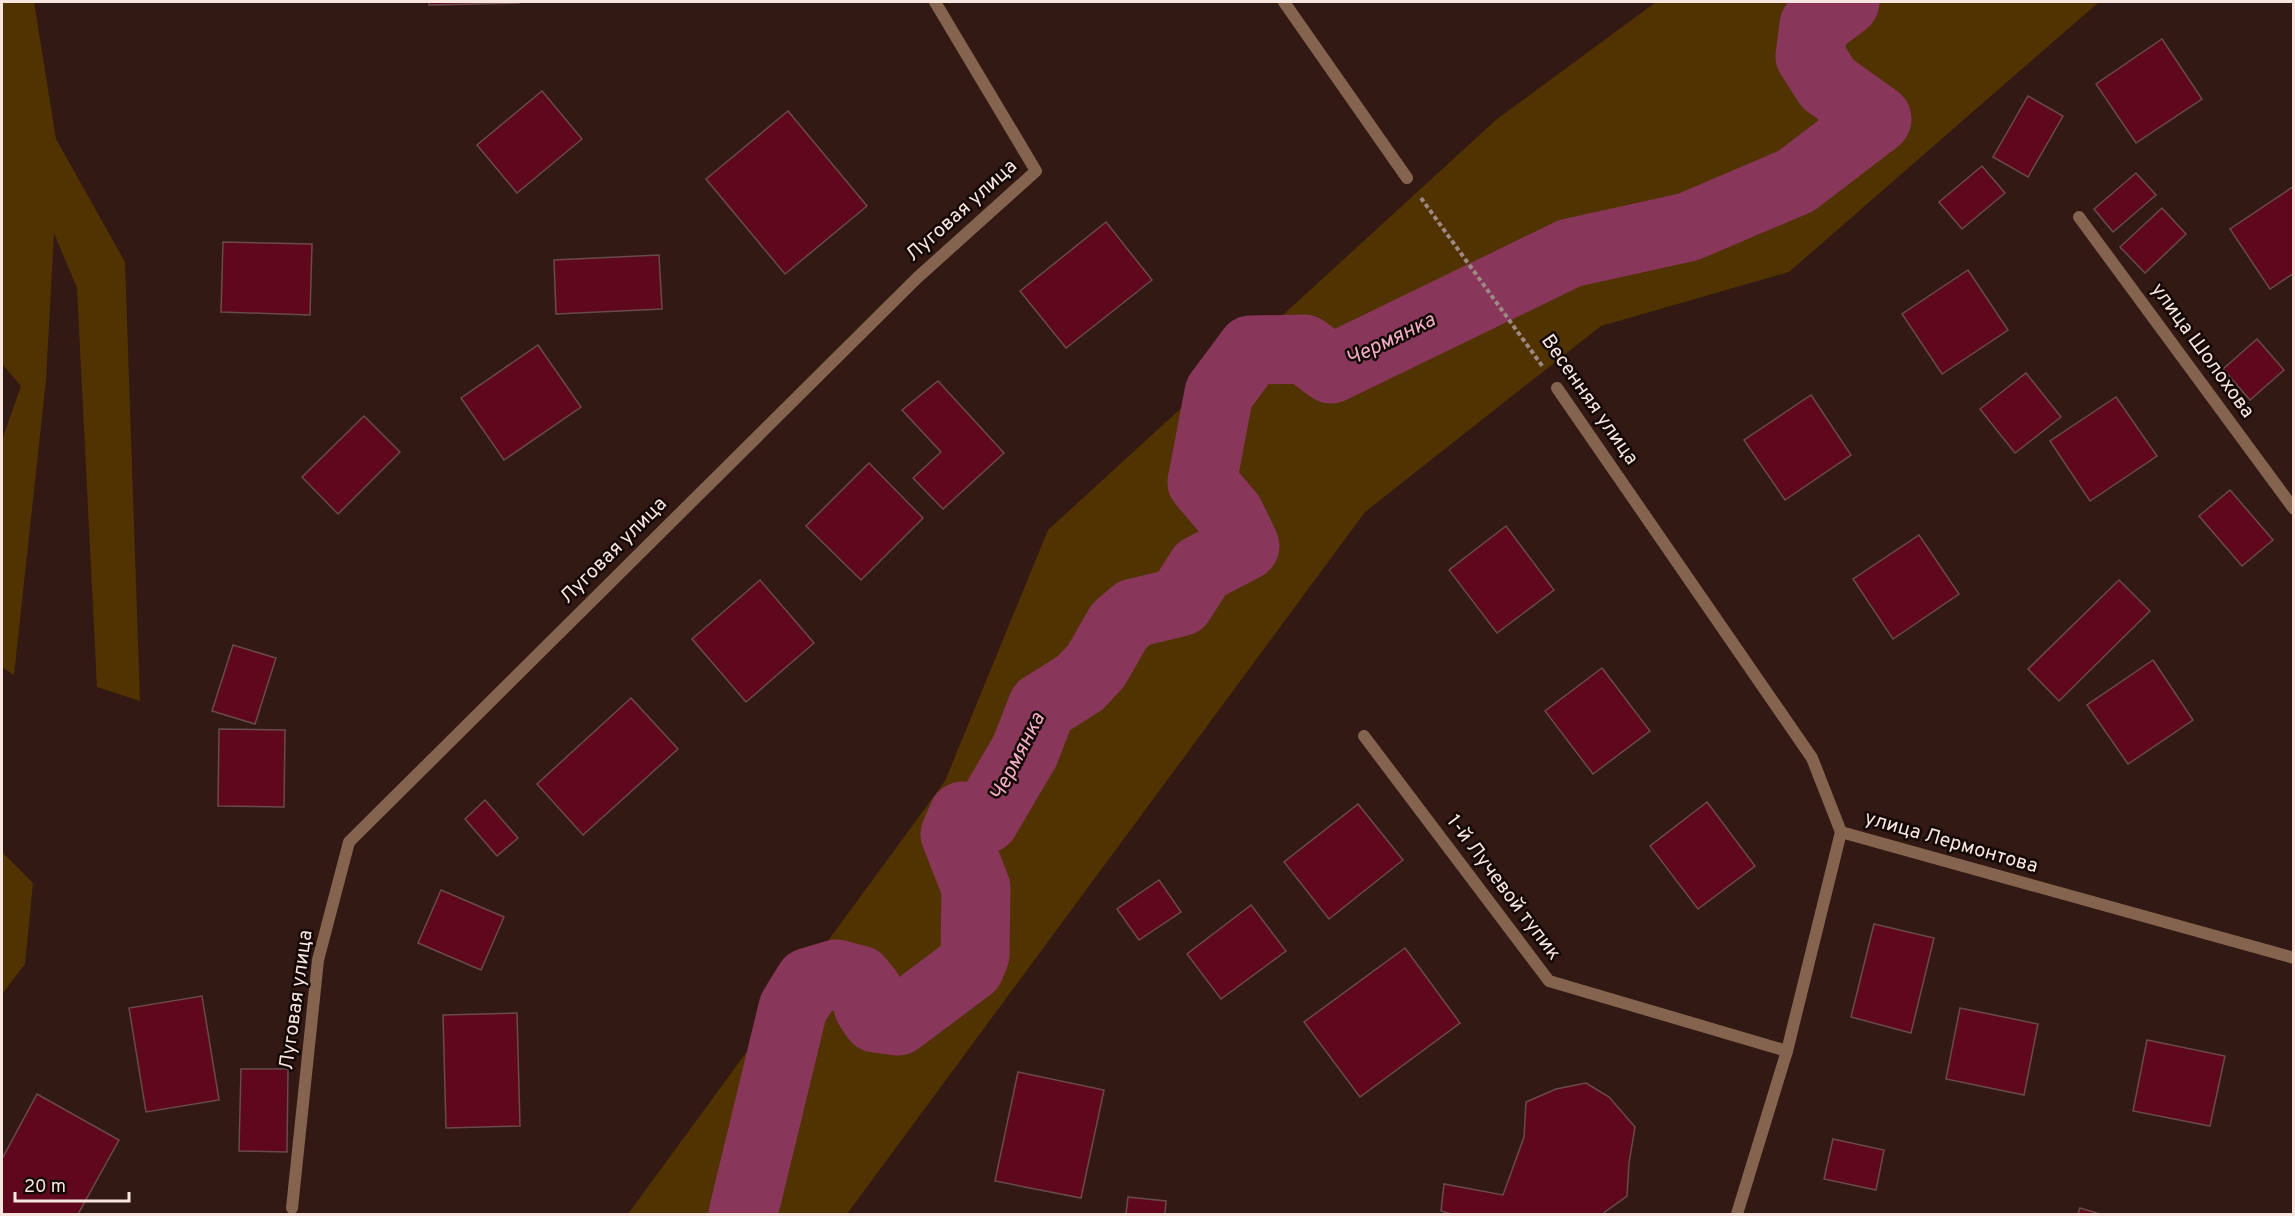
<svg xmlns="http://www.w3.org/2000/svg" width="2295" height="1216" viewBox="0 0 2295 1216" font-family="Overpass,sans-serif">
<rect width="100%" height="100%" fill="#331913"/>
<g fill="#503300">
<path d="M2,2H34L56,139L125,262L140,701L97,687L77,288L54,233L46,380L14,675L2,667V440L21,386L2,364Z"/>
<path d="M1656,2H2099L1789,272L1601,326L1365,512L847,1214H628L945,781L1048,530L1497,119Z"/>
<path d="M2,852L33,883L25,964L2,994Z"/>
</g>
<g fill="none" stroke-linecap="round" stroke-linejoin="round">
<path stroke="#88375a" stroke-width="69" d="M743,1214L793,1008L809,982L836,974L859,980L868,991V1006L876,1018L898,1021L970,967L975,955L976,888L955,834L963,816L985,819L1025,751L1042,707L1080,683L1096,666L1119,626L1134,613L1180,602L1201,569L1245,546L1230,515L1202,482L1219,393L1251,350L1304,349L1331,369L1570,253L1688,227L1796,181L1877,119L1828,84L1810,56L1814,25L1845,2"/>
</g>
<g fill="#5f081d" stroke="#694a4c" stroke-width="1.5">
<path d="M429,2H519V3L429,5Z"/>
<path d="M2162,39L2202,99L2136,143L2096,84Z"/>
<path d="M542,91L582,139L517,193L477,145Z"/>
<path d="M2028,96L2063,116L2028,177L1993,157Z"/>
<path d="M788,111L867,206L785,274L706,179Z"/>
<path d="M1982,166L2005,193L1962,229L1939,202Z"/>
<path d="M2136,173L2156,195L2113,232L2094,209Z"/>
<path d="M2294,186V273L2270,289L2230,229Z"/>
<path d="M2162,208L2186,234L2145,273L2120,247Z"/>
<path d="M1106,222L1152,280L1066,348L1020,291Z"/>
<path d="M223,242L312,244L310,315L221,312Z"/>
<path d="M659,255L662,309L556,314L554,260Z"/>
<path d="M1968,270L2008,330L1942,374L1902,314Z"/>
<path d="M2257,339L2284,370L2250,400L2223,369Z"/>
<path d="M538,345L581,407L504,460L461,398Z"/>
<path d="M2026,373L2061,417L2015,453L1980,409Z"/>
<path d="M938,381L1004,453L943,509L913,478L941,452L902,410Z"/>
<path d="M1811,395L1851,455L1785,500L1744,440Z"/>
<path d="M2116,397L2157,456L2090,501L2050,441Z"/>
<path d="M364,416L400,452L338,514L302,477Z"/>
<path d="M869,463L923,518L861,580L806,526Z"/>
<path d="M2230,490L2273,540L2242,566L2199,516Z"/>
<path d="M1506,526L1554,590L1497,633L1449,570Z"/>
<path d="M1919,535L1959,594L1893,639L1853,579Z"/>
<path d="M760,580L814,643L746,702L692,639Z"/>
<path d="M2119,580L2150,611L2059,701L2028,669Z"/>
<path d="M233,645L276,658L255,724L212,711Z"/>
<path d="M2153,660L2193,720L2128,764L2087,705Z"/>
<path d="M1602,668L1650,731L1593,774L1545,711Z"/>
<path d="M631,698L678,749L583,835L537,784Z"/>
<path d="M219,729L285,730L284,807L218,806Z"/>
<path d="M485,800L518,838L497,856L465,819Z"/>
<path d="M1707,802L1755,866L1698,909L1650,846Z"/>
<path d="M1358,804L1403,860L1329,919L1284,862Z"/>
<path d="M1159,880L1181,912L1139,940L1117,909Z"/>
<path d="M441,890L504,917L481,970L418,943Z"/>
<path d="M1251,905L1286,951L1221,999L1187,954Z"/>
<path d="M1874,924L1934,938L1911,1033L1851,1017Z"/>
<path d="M1405,948L1460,1023L1360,1097L1304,1022Z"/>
<path d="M202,996L219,1100L146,1112L129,1008Z"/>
<path d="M1960,1008L2038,1024L2024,1095L1946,1079Z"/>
<path d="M517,1013L520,1126L446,1128L443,1015Z"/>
<path d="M2147,1040L2225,1056L2210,1126L2133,1111Z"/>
<path d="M241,1069H288L287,1152L239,1151Z"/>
<path d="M1018,1072L1104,1090L1081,1198L995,1181Z"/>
<path d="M1586,1083L1609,1097L1635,1127L1629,1163L1627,1196L1602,1214H1452L1441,1211L1444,1184L1503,1195L1524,1137L1526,1102L1556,1089Z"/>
<path d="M37,1094L119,1140L78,1214H2V1159Z"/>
<path d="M1833,1139L1884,1150L1876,1190L1824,1179Z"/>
<path d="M1128,1197L1166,1201L1165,1214H1126Z"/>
<path d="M2080,1208L2100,1214H2078Z"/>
</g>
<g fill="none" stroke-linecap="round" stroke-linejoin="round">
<path stroke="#9e8883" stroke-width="4" stroke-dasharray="4.5 3" stroke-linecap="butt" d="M1421,198L1543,367"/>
<path stroke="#84644e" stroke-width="12" d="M1364,736L1549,981L1787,1051"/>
<g stroke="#84644e" stroke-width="12">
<path d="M1284,2L1407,178"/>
<path d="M2079,217L2294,509"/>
<path d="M1557,388L1812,758L1841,832"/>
<path d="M292,1208L318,960L349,842L917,278L1036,171L935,2"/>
<path d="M1737,1214L1787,1051L1841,832L2294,958"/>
</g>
</g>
<g text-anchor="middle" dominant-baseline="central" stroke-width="5" stroke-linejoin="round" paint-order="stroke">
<g font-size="20" fill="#f7e5e0" stroke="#130805">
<text transform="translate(962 211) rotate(-42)">Луговая улица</text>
<text transform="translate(2202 351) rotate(54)">улица Шолохова</text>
<text transform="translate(1589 400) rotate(55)">Весенняя улица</text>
<text transform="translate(614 551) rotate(-45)">Луговая улица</text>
<text transform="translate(1951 843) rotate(16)">улица Лермонтова</text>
<text transform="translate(1503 888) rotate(53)">1-й Лучевой тупик</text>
<text transform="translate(297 1000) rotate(-82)">Луговая улица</text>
</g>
<g font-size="21" font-style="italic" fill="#f2acc5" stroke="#130805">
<text transform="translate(1391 340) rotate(-26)">Чермянка</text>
<text transform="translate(1018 757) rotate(-63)">Чермянка</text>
</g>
</g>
<rect width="2295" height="1216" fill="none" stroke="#f7e5e0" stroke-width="6"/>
<path d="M15 1192v9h114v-9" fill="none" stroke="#f7e5e0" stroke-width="3"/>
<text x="24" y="1192" font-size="18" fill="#f7e5e0" stroke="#130805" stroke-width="4.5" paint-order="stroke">20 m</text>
</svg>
